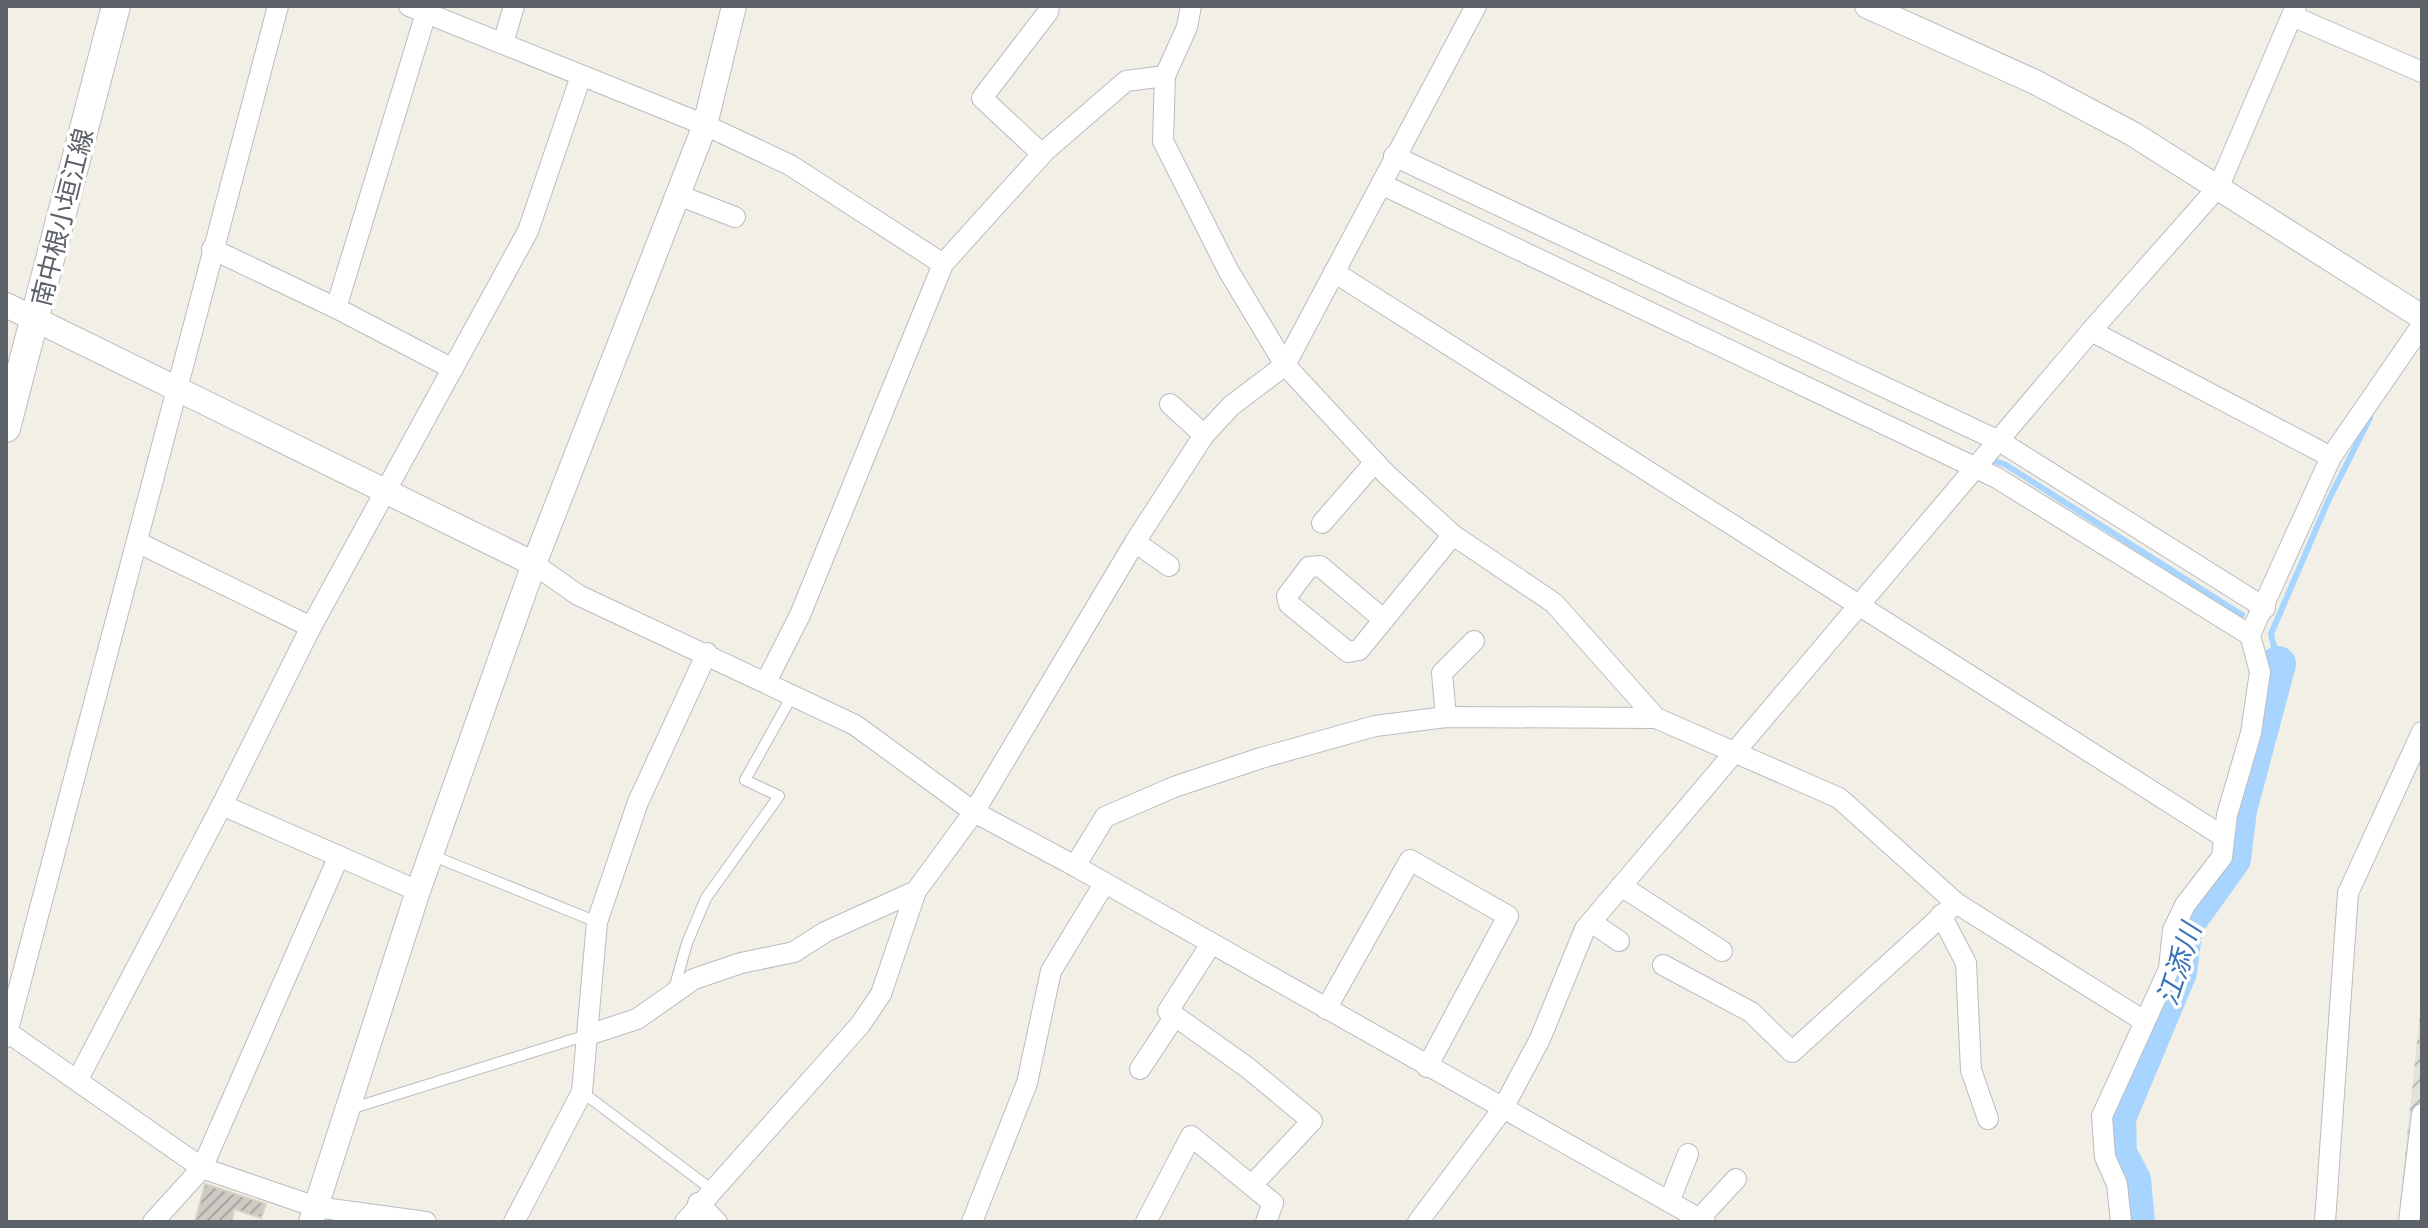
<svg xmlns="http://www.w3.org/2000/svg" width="2428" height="1228" viewBox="0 0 2428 1228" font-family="Barlow,'Noto Sans JP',sans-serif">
<defs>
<pattern id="industrial-furrows" width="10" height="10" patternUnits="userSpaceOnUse" patternTransform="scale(2)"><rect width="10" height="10" fill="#e2e1da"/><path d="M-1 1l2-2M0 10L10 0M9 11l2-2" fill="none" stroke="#babab5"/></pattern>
<pattern id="building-hatch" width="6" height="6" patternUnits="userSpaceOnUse" patternTransform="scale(2)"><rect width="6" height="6" fill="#cccac3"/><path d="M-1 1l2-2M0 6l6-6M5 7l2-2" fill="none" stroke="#a9a7a2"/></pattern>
</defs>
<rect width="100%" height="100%" fill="#f1efe6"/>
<path fill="url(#industrial-furrows)" d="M2422,995V1222H2398Z"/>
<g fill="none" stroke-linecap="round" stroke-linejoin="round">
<g stroke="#a8d5ff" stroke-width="6">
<path d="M1989,459L2006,465L2242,615"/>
<path d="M2278,664L2271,634L2329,499L2370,418"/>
</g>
<path stroke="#a8d5ff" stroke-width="36" d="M2137,1222L2133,1180L2119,1153L2118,1118L2179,972L2185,926L2233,859L2239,810L2278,664"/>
</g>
<path fill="url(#building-hatch)" stroke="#d7d2c4" stroke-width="2" d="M205,1184L266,1204L261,1218L234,1209L232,1222H195Z"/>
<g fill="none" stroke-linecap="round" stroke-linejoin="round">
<g stroke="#b9bcc1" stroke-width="12">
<g id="service">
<path d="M431,855L597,922"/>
<path d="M674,989L687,943L706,898L779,796L745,780L793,694"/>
<path d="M582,1092L711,1189"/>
<path d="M350,1109L587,1035"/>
</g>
</g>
<g stroke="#b9bcc1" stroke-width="22">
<g id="minor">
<path d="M409,6L705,125L790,165L943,264"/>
<path d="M1191,6L1187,27L1165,76L1163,141L1228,270L1285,365L1476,6"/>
<path d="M2292,16L2422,72"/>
<path d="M503,43L514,6"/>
<path d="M1042,154L982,98L1048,12L1049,6"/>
<path d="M1394,156L2001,442L2265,608"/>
<path d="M1381,184L1997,478L2250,635"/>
<path d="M678,195L735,217"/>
<path d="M212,249L336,308L453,369"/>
<path d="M1334,272L2224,837"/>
<path d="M336,308L426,13"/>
<path d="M2091,331L2331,457"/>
<path d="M1170,404L1204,435"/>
<path d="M1322,523L1375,462"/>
<path d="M137,542L311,627"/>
<path d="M1135,542L1169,566"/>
<path d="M534,564L578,595L855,725L974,812L1075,866L1705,1222"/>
<path d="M1384,620L1320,566L1309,567L1287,596L1289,604L1348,652L1359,650L1453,535"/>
<path d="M766,682L800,615L943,264L1045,151L1126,81L1165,76"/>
<path d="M1446,717L1442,673L1474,641"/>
<path d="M222,805L311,627L528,231L581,76"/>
<path d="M1075,866L1105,817L1174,787L1261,758L1375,726L1446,717L1656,718"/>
<path d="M1621,886L1722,951"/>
<path d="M1941,915L1966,963L1971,1070L1988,1119"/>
<path d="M1591,922L1619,941"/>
<path d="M1211,944L1168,1011L1248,1068L1312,1121L1252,1185"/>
<path d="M1663,965L1751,1012L1792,1052L1956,903L2144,1021"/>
<path d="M1326,1009L1410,860L1508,916L1427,1067"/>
<path d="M6,1031L202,1168L316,1207L426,1222"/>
<path d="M588,1035L637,1019L694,979L741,963L794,952L825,932L916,891"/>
<path d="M6,1037L278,6"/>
<path d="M1140,1069L1175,1016"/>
<path d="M78,1079L222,805L418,891"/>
<path d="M1669,1202L1688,1154"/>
<path d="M698,1203L717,1222"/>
<path d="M1699,1219L1736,1179"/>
<path d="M153,1222L202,1168L339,856"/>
<path d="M514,1222L582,1092L597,922L638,802L707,653"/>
<path d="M685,1222L860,1025L881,994L916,891L974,812L1135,542L1204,435L1231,406L1285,365L1387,475L1453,535L1554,603L1656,718L1839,798L1956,903"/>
<path d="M972,1222L1027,1083L1051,971L1104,884"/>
<path d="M1146,1222L1191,1136L1273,1203L1266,1222"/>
<path d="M1418,1222L1502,1110L1540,1039L1585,929L2091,331L2219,186L2296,6"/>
<path d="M2121,1222L2117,1184L2105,1157L2102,1116L2169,969L2173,930L2185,905L2222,857L2227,815L2251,733L2260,672L2250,635L2331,457L2422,325"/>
<path d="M2325,1222L2348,893L2422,732"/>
<path d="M2409,1222L2422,1114"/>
</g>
</g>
<g stroke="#b9bcc1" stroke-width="26">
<g id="tertiary">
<path d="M1867,6L2035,82L2133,134L2422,317"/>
<path d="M6,305L534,564"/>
<path d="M311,1222L418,891L534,564L705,125L734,6"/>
</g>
</g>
<g stroke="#b9bcc3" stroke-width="30">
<path id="secondary" d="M6,428L116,6"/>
</g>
<use href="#service" stroke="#fff" stroke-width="10"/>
<use href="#minor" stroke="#fff" stroke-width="20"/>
<use href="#tertiary" stroke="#fff" stroke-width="24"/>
<use href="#secondary" stroke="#fff" stroke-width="28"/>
</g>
<g text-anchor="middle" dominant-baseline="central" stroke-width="7" stroke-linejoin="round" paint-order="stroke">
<g font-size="26" fill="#5d6268" stroke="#fff">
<text transform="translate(61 217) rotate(-76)">南中根小垣江線</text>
</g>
<g font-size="28" font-style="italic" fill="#3a73bc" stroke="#fff">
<text transform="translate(2178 964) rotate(-72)">江添川</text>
</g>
</g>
<rect width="2428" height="1228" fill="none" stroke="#5d6268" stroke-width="16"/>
</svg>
